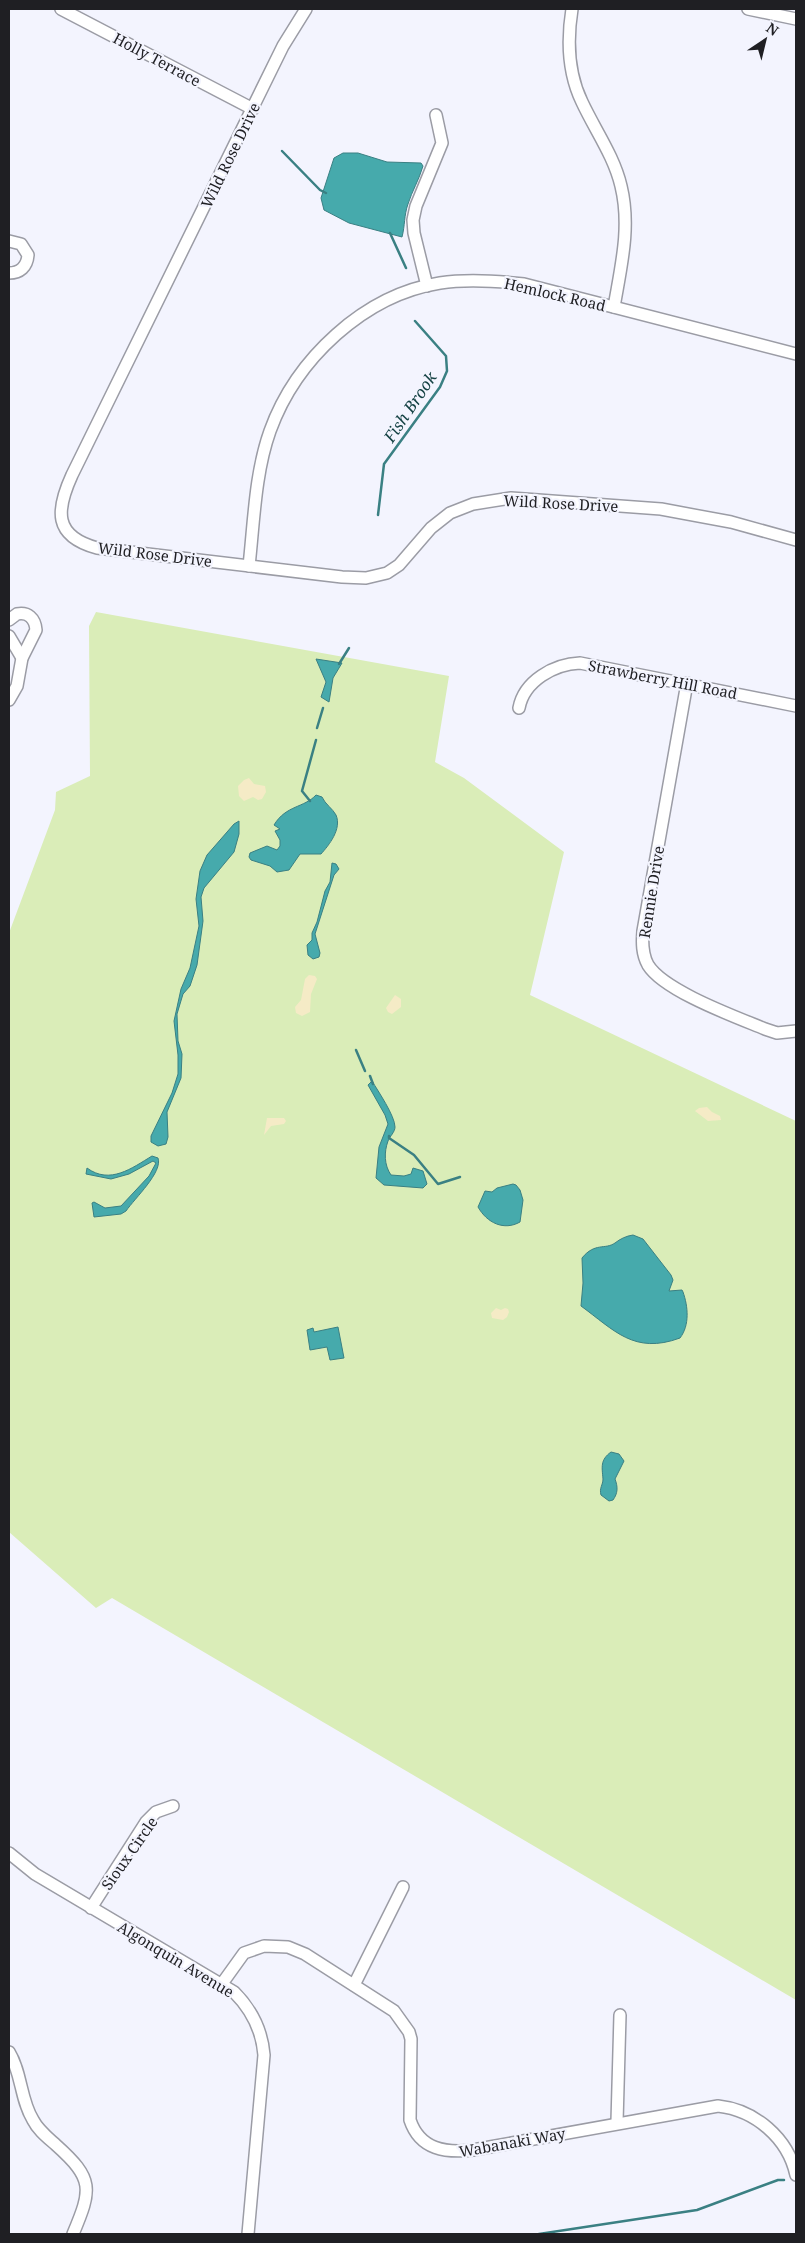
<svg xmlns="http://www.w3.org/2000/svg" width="805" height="2243" viewBox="0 0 805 2243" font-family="'Noto Serif',serif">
<rect width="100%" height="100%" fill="#f3f4fe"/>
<path fill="#daedb8" d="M96,612L449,676L435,762L464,778L564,852L530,995L796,1121V2000L112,1598L96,1608L9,1532V933L55,810L56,792L90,776L89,626Z"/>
<g fill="#f5ebc6">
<path d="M249,778L254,784L265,786L266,792L262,799L258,800L253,797L244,801L239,796L238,786L244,780Z"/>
<path d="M309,975L315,976L317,979L311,994L310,1012L302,1016L296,1013L295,1007L301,1000L305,979Z"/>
<path d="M395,995L401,999V1007L392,1014L388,1012L386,1008Z"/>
<path d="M707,1107L712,1112L720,1116L721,1120L708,1121L695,1111L699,1108Z"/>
<path d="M267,1118H284L286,1121L284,1124L271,1126L264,1135Z"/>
<path d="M496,1308L501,1310L505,1308L508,1309L509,1312L507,1317L503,1320L492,1318L491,1313Z"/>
</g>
<g fill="#46aaac" stroke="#3a8083">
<path d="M343,153H358L387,162L421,163L423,166C419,180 412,191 408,204C404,215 405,226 402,237L349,223L324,210L321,198L334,158Z"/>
<path d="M316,659L342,663L333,678L329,702L321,697L326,682Z"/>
<path d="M316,795L322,797C325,804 333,809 336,815C342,829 329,845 321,854H300L289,870L277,872L270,866L251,860L249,857L250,853L267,846L277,850L280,846V840L275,831L280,829L274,825C286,805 304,808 316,795Z"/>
<path d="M239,821V834L234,852L204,888L201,897L203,921L197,965L190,986L183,994L177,1014L178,1041L182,1054L181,1078L167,1112L168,1137L166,1144L158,1146L151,1142V1136L172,1093L178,1074V1055L174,1021L181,989L190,968L199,926L196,899L200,871L207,855L234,824Z"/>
<path d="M332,863L336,864L339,869L334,875L315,934L320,953L319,957L313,959L308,955L307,945L312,940V933L317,922L325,891L330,882Z"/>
<path d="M372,1081C378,1091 395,1116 395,1127C395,1132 390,1136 388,1141C384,1152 384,1165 391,1175L404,1176L411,1174L413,1168L423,1171L427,1184L423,1188L384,1185L376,1178L379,1147L388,1124L385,1115L368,1085Z"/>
<path d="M152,1156L158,1158C163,1172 135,1198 126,1211L121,1214L94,1217L92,1203L94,1202L105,1208L121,1206L149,1176L156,1163L153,1161L129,1174L111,1179L86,1174L87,1168C110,1185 132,1168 152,1156Z"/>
<path d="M513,1184L516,1185L520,1190L523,1200L520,1222C504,1231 487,1223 478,1207L485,1191L492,1192L497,1188Z"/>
<path d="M633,1235L643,1239L671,1275L673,1280L669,1291L682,1290L683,1292C688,1306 690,1325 680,1338C634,1355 614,1330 581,1306L583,1283L582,1258C595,1242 605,1250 615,1243C620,1239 626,1236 633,1235Z"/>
<path d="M338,1327L344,1358L330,1360L327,1347L310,1350L307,1330L313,1328L314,1332Z"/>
<path d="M611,1452L619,1454L624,1461L615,1479C618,1487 618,1493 613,1500L609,1501L601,1495C599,1488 603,1485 603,1479C602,1467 600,1460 611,1452Z"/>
</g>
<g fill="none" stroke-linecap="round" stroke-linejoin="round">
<g stroke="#3a8083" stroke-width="2.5">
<path d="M282,151L320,190L326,193"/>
<path d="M390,233L406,268"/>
<path d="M378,515L384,464L440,387L447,371L446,356L415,321"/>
<path d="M339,664L349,648"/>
<path d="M317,728L323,708"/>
<path d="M310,801L302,791L316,740"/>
<path d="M356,1050L365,1071"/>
<path d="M370,1076L373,1084"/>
<path d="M389,1136V1138L414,1155L438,1184L460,1177"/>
<path d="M539,2234L697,2210L778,2180H784"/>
</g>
<g stroke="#9b9ca5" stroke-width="14">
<g id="minor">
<path d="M61,9L253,109"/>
<path d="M306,9L283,46L72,475C56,510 53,536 97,548L342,577L366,578L387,573L399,565L431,528L450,513L473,504L511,498L661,509L731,522L796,540"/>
<path d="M572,9C567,40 568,73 582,102C595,130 614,156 621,186C631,227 621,266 614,307"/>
<path d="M748,9L796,19"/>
<path d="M9,241L21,244L28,255C27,267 20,273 9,273"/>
<path d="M427,286L414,233L413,220L416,206L442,143L436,115"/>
<path d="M249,566C254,521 255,473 270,431C296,359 364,295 440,283C467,279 497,281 524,284L796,354"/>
<path d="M9,620L17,614C28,612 35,618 36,630L22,658L17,686L9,700"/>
<path d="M9,636L22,658"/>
<path d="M687,683L643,931C642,943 642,954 648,965C664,991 736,1017 765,1029L777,1033L796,1031"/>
<path d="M519,708C524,681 554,664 580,663L796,706"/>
<path d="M9,1853L35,1874L234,1992C252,2010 262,2030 264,2055L248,2234"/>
<path d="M91,1908L146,1822L156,1812L173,1806"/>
<path d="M221,1985L244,1953L264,1946L288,1947L305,1954L394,2011L409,2032L411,2039L410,2120C420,2150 446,2153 473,2150L718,2106C755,2110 788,2138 796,2175"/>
<path d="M354,1985L403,1887"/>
<path d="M9,2052C22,2073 20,2099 33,2120C38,2130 47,2137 56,2145C94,2179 92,2189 73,2234"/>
<path d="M617,2122L620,2015"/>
</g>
</g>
<use href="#minor" stroke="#fff" stroke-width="11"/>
</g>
<g text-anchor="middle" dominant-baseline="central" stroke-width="4.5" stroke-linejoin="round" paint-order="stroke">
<g font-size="15" fill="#1f1f23" stroke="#f3f4fe">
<text transform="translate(157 59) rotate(28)">Holly Terrace</text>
<text transform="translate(230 155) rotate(-64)">Wild Rose Drive</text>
<text transform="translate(555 294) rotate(13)">Hemlock Road</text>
<text transform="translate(561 503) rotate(3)">Wild Rose Drive</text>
<text transform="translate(155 554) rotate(7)">Wild Rose Drive</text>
<text transform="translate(663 679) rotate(11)">Strawberry Hill Road</text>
<text transform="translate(651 892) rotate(-81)">Rennie Drive</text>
<text transform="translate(129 1853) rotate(-55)">Sioux Circle</text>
<text transform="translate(176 1959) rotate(31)">Algonquin Avenue</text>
<text transform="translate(512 2142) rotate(-10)">Wabanaki Way</text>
</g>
<g font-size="16" font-style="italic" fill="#154244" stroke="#f3f4fe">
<text transform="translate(410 407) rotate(-56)">Fish Brook</text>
</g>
</g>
<rect width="805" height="2243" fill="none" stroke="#1f1f23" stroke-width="20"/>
<g transform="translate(765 40) rotate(35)" stroke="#f3f4fe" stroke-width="4" paint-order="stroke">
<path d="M0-4L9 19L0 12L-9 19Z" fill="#1f1f23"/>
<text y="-8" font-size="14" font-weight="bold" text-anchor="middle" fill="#1f1f23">N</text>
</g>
</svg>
